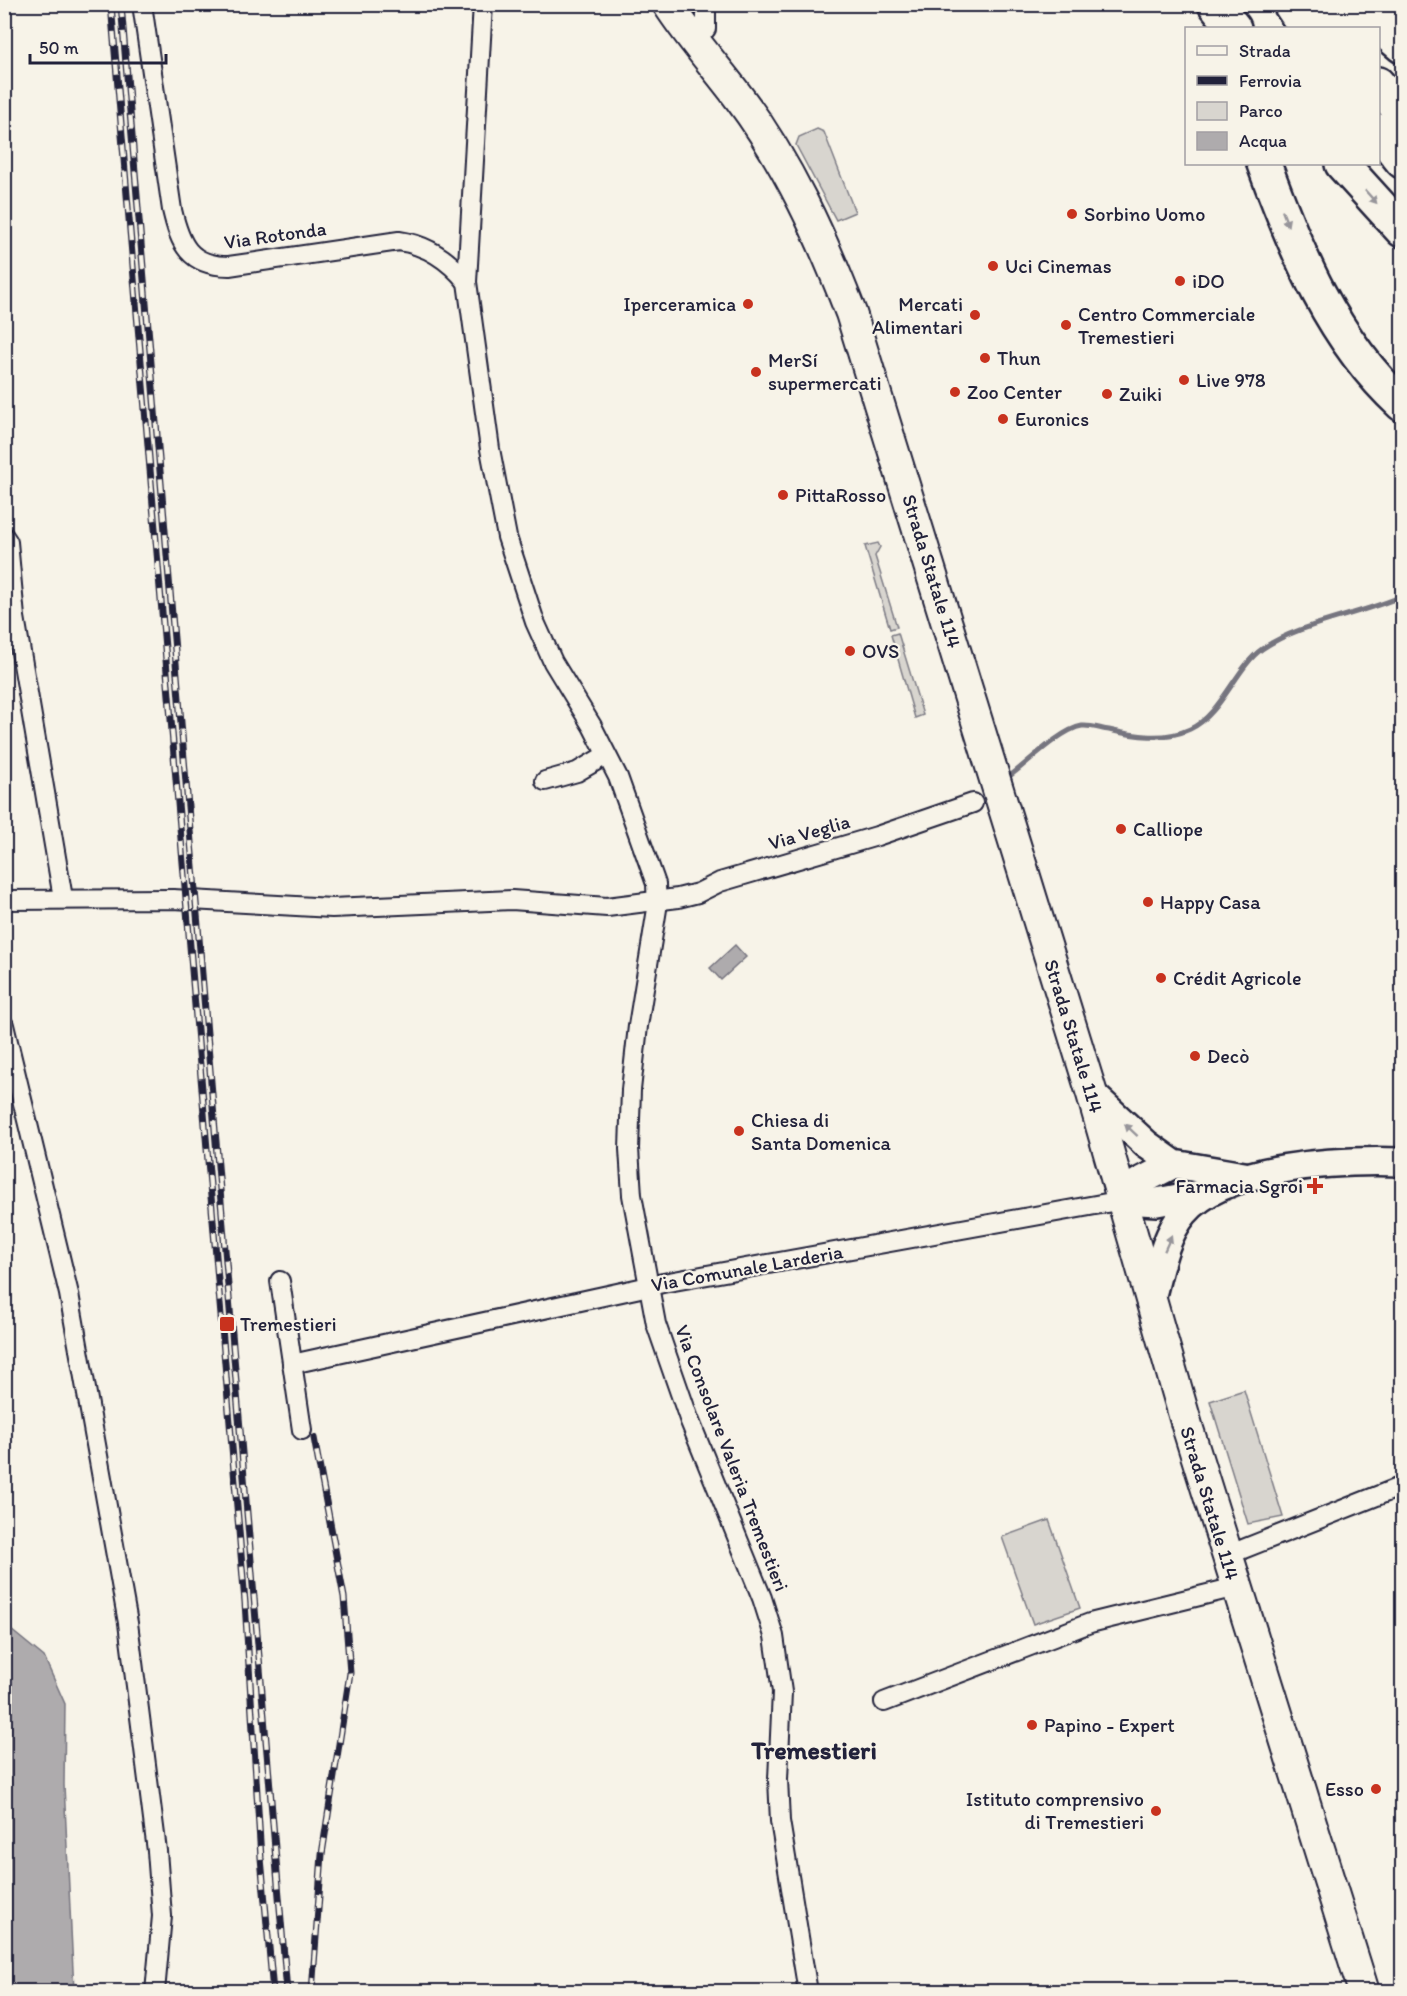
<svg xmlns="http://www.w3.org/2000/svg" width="1407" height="1996" viewBox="0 0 1407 1996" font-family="Itim,sans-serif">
<rect width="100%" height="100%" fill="#f7f3e8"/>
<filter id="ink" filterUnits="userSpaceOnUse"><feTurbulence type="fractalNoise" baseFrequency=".0167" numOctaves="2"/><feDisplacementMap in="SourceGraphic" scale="12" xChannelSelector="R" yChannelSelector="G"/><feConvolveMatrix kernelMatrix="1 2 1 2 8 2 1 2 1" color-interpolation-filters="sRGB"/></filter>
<g filter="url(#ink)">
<g fill="#d8d5cf" stroke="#7d7c85" stroke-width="1.5">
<path d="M817,129L824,132L855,212L836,220L796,145L799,137Z"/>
<path d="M878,543L880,547L875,556L897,627L890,629L865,546Z"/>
<path d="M898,633L923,715L915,718L891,635Z"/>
<path d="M1244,1390L1283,1517L1248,1524L1210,1401Z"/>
<path d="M1049,1520L1080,1608L1033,1624L1002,1537Z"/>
</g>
<g fill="#aeabad" stroke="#76747f" stroke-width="1.5">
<path d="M735,945L746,957L721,980L710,968Z"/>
<path d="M5,1625L44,1657L65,1704L64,1785L74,1991H5Z"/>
</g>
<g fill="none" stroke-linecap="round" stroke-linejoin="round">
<path stroke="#76747f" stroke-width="5" d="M1011,775C1028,762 1062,729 1082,726C1091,725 1101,729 1109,730C1134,736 1165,741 1190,729C1222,714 1236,667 1262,649C1299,623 1360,615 1402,596"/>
<g stroke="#22223b" stroke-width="22">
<g id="street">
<path d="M142,4L172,210C180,244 189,266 229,266L399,241C427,245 450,261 467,282"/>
<path d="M483,4L467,282L490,449L507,537L535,622L553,662L592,726L618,777L656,884L657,909L638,1026L631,1090L629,1149L632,1195L656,1324L689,1419L762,1598L774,1636L782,1692L778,1779L780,1821L808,1992"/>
<path d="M706,29V4"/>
<path d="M4,536L8,542L15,617L63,898"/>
<path d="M545,781L577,772L606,755"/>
<path d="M4,900L173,899L332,908L512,900L607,907L678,898L698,893L720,882L877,836L973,803"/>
<path d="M4,1025L69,1294L128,1623L157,1851L162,1916L155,1992"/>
<path d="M280,1281L302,1430"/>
<path d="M292,1364L663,1283L1123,1200"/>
<path d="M1228,1555L1402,1486"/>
<path d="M884,1702L1090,1623L1236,1587"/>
</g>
</g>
<g stroke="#22223b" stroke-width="32">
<g id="secondary">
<path d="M1092,1094L1146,1144L1174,1164L1244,1176"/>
<path d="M1123,1200L1157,1202L1205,1193"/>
<path d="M1123,1200L1139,1182L1174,1164"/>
<path d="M1151,1299C1159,1270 1164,1237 1184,1213C1226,1164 1341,1160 1402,1162"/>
</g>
</g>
<g stroke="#22223b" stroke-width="34">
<path id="primary" d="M668,4C690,38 716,67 740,99C788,163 822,238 851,313L1092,1094L1188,1429L1364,1992"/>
</g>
<g stroke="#22223b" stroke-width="38">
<g id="highway">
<path d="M1215,4L1234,28"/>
<path d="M1290,4L1306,28"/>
<path d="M1324,4L1340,28"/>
<path d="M1353,4L1402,46"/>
<path d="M1383,5L1402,10"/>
<path d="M1378,84L1402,114"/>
<path d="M1378,131L1402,161"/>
<path d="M1264,164C1296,251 1332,340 1402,404"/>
<path d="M1342,164L1402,230"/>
</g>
</g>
<use href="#street" stroke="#f7f3e8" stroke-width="18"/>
<use href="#secondary" stroke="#f7f3e8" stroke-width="27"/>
<use href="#primary" stroke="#f7f3e8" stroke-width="30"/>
<use href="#highway" stroke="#f7f3e8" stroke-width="33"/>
<g stroke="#22223b" stroke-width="7">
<g id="rail">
<path d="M111,4L245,1602L261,1858L273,1992"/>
<path d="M121,4L287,1992"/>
<path d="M312,1992L322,1854L350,1673L344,1597L314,1438"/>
</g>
</g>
<use href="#rail" stroke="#f7f3e8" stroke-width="4.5" stroke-dasharray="14" stroke-linecap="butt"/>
</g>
<defs><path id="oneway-solid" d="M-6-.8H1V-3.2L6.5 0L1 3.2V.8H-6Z" transform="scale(1.5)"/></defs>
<g fill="#97959a">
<use href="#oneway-solid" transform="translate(1371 197) rotate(48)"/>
<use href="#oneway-solid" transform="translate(1285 218) rotate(69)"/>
<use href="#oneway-solid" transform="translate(1131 1130) rotate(-137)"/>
<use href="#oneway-solid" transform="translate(1168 1243) rotate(-66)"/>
</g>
</g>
<g fill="#c8321e" stroke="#f7f3e8" stroke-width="2">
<circle cx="1072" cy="214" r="6"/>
<circle cx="993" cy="266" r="6"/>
<circle cx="1180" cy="281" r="6"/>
<circle cx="748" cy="304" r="6"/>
<circle cx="975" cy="315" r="6"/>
<circle cx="1066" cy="325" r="6"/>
<circle cx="985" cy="358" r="6"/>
<circle cx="756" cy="372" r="6"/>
<circle cx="1184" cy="380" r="6"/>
<circle cx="955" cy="392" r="6"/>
<circle cx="1107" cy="394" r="6"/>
<circle cx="1003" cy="419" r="6"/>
<circle cx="783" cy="495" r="6"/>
<circle cx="850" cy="651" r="6"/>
<circle cx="1121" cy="829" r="6"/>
<circle cx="1148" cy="902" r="6"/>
<circle cx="1161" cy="978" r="6"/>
<circle cx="1195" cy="1056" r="6"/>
<circle cx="739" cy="1131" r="6"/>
<path d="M1312 1177h6v6h6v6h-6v6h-6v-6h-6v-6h6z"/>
<rect x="219" y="1316" width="16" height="16" rx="3"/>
<circle cx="1032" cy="1725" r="6"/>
<circle cx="1376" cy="1789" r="6"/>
<circle cx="1156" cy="1811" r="6"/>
</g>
<g text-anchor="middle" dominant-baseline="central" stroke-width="4.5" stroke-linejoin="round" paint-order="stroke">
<g font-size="20" fill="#22223b" stroke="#f7f3e8" text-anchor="start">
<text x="1084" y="214">Sorbino Uomo</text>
<text x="1005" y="266">Uci Cinemas</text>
<text x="1192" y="281">iDO</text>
<text x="736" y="304" text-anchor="end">Iperceramica</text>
<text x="963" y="304" text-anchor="end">Mercati<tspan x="963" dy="23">Alimentari</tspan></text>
<text x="1078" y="314">Centro Commerciale<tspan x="1078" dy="23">Tremestieri</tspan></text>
<text x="997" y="358">Thun</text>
<text x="768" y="360">MerSí<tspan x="768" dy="23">supermercati</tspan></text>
<text x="1196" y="380">Live 978</text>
<text x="967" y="392">Zoo Center</text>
<text x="1119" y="394">Zuiki</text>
<text x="1015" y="419">Euronics</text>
<text x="795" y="495">PittaRosso</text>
<text x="862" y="651">OVS</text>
<text x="1133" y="829">Calliope</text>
<text x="1160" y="902">Happy Casa</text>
<text x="1173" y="978">Crédit Agricole</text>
<text x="1207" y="1056">Decò</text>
<text x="751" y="1120">Chiesa di<tspan x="751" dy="23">Santa Domenica</tspan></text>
<text x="1303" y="1186" text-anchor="end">Farmacia Sgroi</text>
<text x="240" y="1324">Tremestieri</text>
<text x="1044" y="1725">Papino - Expert</text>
<text x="1364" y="1789" text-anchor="end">Esso</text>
<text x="1144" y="1799" text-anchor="end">Istituto comprensivo<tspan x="1144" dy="23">di Tremestieri</tspan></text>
</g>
<g font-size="20" fill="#22223b" stroke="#f7f3e8">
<text transform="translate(275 235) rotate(-8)">Via Rotonda</text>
<text transform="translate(932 571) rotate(73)">Strada Statale 114</text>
<text transform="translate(809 832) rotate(-16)">Via Veglia</text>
<text transform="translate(1074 1036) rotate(73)">Strada Statale 114</text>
<text transform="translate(747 1268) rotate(-10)">Via Comunale Larderia</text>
<text transform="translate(732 1458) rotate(69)">Via Consolare Valeria Tremestieri</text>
<text transform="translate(1210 1503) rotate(73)">Strada Statale 114</text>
</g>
<g font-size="26" font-weight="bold" fill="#22223b" stroke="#f7f3e8">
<text x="814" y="1750">Tremestieri</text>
</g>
</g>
<rect width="1407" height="1996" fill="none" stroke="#f7f3e8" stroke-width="24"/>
<rect x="12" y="12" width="1383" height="1972" fill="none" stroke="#22223b" stroke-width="2" filter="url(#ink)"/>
<rect x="1185" y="27" width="195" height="138" fill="#f7f3e8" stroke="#a29fa3" stroke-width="1.5"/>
<rect x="1197" y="46" width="30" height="9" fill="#f7f3e8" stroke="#a29fa3" stroke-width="1.5"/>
<text x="1239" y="57" font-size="18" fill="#22223b">Strada</text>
<rect x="1197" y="76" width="30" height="9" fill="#22223b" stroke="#a29fa3" stroke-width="1.5"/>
<text x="1239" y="87" font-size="18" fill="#22223b">Ferrovia</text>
<rect x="1197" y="102" width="30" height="18" fill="#d8d5cf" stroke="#a29fa3" stroke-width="1.5"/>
<text x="1239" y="117" font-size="18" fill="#22223b">Parco</text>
<rect x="1197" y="132" width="30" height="18" fill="#aeabad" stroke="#a29fa3" stroke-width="1.5"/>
<text x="1239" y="147" font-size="18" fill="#22223b">Acqua</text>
<path d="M30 54v9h136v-9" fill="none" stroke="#22223b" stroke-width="3"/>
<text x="39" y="54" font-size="18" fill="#22223b" stroke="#f7f3e8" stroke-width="4.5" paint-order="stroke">50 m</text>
</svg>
